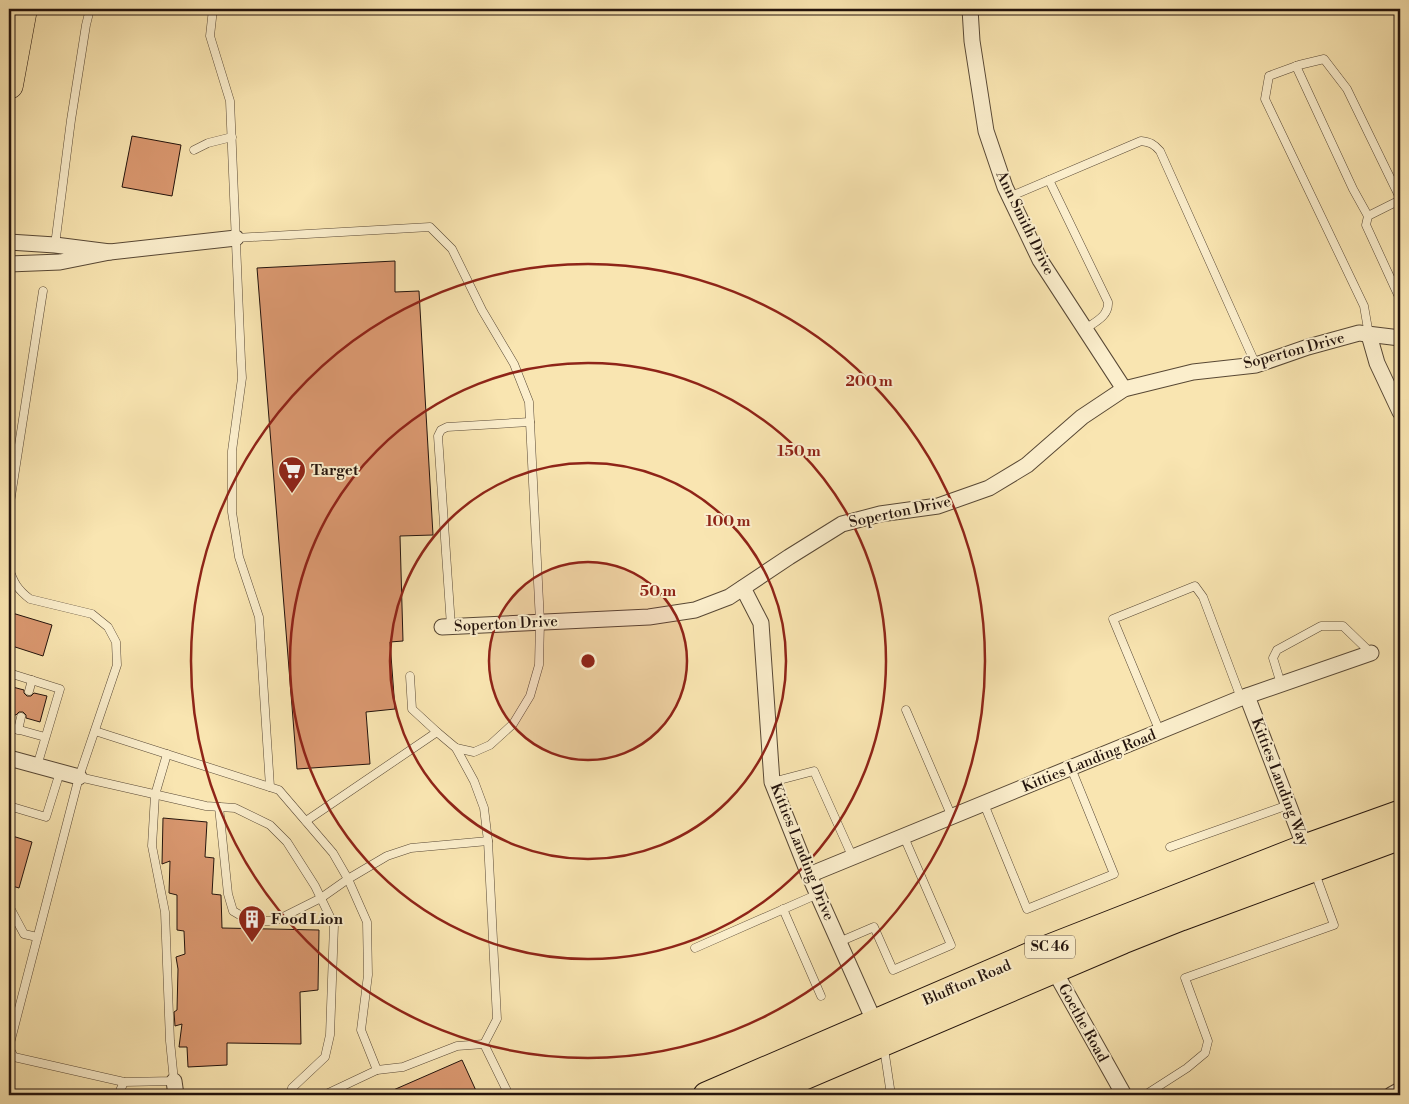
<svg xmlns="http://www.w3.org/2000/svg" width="1409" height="1104" viewBox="0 0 1409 1104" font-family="'Libre Bodoni',serif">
<rect width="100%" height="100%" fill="#f9e5b1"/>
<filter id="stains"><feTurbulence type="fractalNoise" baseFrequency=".004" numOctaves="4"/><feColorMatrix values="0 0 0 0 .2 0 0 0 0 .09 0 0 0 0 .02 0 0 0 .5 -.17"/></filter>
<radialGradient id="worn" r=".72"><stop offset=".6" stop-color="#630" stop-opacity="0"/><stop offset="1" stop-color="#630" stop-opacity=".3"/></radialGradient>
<g fill="#da9870" stroke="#23130c">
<path d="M132,136L181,145L172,196L122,187Z"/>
<path d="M395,261V292L419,291L433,535L400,536L403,641L390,642L395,709L366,712L370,764L297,769L257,268Z"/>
<path d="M9,612L52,625L43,656L9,645Z"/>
<path d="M9,686L24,690V693L27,696H31L34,693L47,696L40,722L26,718V715L23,712H19L16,715L9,714Z"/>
<path d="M163,818L207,822L205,857L214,858L212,894L221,895L222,928L319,930L318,990L300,992L301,1044L227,1043V1065L188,1067L187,1047H179L182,1024L175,1026L174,1012L177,1010L178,969L176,957L185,954L184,931L177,930V895L169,893L170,861L162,864Z"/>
<path d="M9,835L32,842L19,888L9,885Z"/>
<path d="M462,1060L478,1095H382Z"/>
</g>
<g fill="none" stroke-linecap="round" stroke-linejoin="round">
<g stroke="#584835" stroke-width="9">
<g id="lane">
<path d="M213,9L210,36L230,101L241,361L242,378L232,451V512L239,557L259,617L270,787"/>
<path d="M1296,66L1353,189L1368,216"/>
<path d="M194,150L208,143L232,137"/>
<path d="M1049,180L1108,302C1109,316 1095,322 1085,329"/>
<path d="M1009,197L1141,141C1150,142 1154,144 1160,151L1256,365"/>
<path d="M1400,200L1368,216L1366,225L1400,299"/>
<path d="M236,238L430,227L452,249L482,310L514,364L529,402L540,622L539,665L530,696L513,724L490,745L474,752L456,748L437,732L306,821"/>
<path d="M55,245L71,120L86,25L90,9"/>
<path d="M1369,335L1364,306L1265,99L1269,76L1299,65L1324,59L1347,89L1400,198"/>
<path d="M9,509L43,291"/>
<path d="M9,568C13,582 18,590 30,599L92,614L108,627L116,642L117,665L79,777L9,1047"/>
<path d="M451,626L438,436L441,430L447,427L530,422"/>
<path d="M9,673L60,689L37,766"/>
<path d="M410,676L412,709L437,732"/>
<path d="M1281,684L1273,658L1277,650L1321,626H1343L1371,653"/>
<path d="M29,691L32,680"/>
<path d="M906,710L952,817"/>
<path d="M9,727L45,737"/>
<path d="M18,730L21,717"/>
<path d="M95,731L279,790L333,853L348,879L367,922L368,975L361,1030L377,1070L324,1095"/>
<path d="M1160,732L1113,619L1195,586L1203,597L1241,698"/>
<path d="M456,748L474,781L484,808L488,841L497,1019L484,1044L509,1095"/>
<path d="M79,777L206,806L235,808L270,825L287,842L315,886L334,925L330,1035L325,1057L292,1088L291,1095"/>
<path d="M772,782L814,771L853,858"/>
<path d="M984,804L1027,909L1114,874L1071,768"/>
<path d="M9,806L46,817L60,772"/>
<path d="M219,807L228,894L233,911L250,921H275L321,898L348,879L387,856L411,848L488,841"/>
<path d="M1170,847L1288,805"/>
<path d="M9,906L24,934L37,937"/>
<path d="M783,909L821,996"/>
<path d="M839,942L874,927L893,970L951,945L904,837"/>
<path d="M695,948L818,894"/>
<path d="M9,1048L14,1057L124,1082L174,1081L170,1041L165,912L152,846L155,795L167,754"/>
<path d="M884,1048L891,1095"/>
<path d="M377,1070L403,1067L457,1046L484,1044"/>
<path d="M118,1095L124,1082"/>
<path d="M1145,1095L1187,1068L1205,1053L1208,1041L1185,978L1334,925L1315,873"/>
</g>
</g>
<g stroke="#584835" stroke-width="17">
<g id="street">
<path d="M970,9L972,41L986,131L1005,187L1040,260L1124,389"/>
<path d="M9,242L55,245L110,252L60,262L9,264"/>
<path d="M110,252L236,238"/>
<path d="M1369,335L1377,363L1400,412"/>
<path d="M743,588L761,623L772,782L809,875L875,1023"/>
<path d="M442,627L649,617L695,610L729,597L789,557L842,524L880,514L938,506L989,488L1027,465L1082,417L1124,389L1193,372L1256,365L1308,347L1359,333L1400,338"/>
<path d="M1247,696L1307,853"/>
<path d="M9,758L79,777"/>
<path d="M809,875L1241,698L1371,653"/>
<path d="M1050,963L1124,1095"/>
<path d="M174,1081L176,1095"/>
<path d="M1391,1095L1400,1090"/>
</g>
</g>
<g stroke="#23130c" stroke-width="27">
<g id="primary">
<path d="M706,1095L1042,950L1305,847L1400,813"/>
<path d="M762,1095L1123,941L1181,918L1400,837"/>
</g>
</g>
<g stroke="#23130c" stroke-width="29">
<path id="highway" d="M9,85L23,9"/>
</g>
<use href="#lane" stroke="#fbeecc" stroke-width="8"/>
<use href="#street" stroke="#fbeecc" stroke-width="15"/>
<use href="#primary" stroke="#f9e5b1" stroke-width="25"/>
<use href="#highway" stroke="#f9e5b1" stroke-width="28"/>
</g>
<circle cx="588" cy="661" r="99" fill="#8f2418" fill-opacity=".12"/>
<g fill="none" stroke="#8f2418" stroke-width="2.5">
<circle cx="588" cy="661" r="99"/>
<circle cx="588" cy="661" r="198"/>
<circle cx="588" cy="661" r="298"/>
<circle cx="588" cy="661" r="397"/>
</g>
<defs>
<g id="supermarket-pin" transform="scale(1.4375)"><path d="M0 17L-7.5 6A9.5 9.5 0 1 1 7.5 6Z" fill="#8f2418" stroke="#fbeecc"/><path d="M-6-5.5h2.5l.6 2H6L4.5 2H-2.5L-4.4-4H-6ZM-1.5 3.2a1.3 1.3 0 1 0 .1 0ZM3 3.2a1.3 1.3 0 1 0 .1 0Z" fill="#fff"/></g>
<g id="building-pin" transform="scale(1.4375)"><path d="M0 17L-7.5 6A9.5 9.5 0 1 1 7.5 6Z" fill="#8f2418" stroke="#fbeecc"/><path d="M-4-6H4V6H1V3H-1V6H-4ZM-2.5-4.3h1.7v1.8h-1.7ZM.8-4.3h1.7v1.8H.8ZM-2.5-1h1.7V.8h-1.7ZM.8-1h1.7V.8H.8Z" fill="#fff"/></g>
</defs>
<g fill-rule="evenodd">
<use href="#supermarket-pin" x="292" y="470"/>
<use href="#building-pin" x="252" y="919"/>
</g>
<g text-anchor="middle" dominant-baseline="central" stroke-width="4" stroke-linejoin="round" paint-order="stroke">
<rect fill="#fbeecc" stroke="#645546" stroke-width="1" x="1025" y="935.5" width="50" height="23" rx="4"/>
<g font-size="14" font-weight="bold" fill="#23130c">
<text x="1050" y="947">SC 46</text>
</g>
<g font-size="15" fill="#23130c" stroke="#fbeecc">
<text transform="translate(1025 223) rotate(64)">Ann Smith Drive</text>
<text transform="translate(1294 351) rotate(-15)">Soperton Drive</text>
<text transform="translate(900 512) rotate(-12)">Soperton Drive</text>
<text transform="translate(506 624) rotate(-3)">Soperton Drive</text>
<text transform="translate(1089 761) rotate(-22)">Kitties Landing Road</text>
<text transform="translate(1280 782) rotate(69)">Kitties Landing Way</text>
<text transform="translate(802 852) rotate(68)">Kitties Landing Drive</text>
<text transform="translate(967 983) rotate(-23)">Bluffton Road</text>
<text transform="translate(1083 1023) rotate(61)">Goethe Road</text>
</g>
<g font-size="15" font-weight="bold" fill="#23130c" stroke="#fbeecc" text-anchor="start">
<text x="311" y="470">Target</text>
<text x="271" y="919">Food Lion</text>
</g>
</g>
<circle cx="588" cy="661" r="8" fill="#8f2418" stroke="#fbeecc" stroke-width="2.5"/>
<g font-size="15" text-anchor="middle" font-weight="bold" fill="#8f2418" stroke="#fbeecc" stroke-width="4" stroke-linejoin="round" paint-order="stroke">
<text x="869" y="386">200 m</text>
<text x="799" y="456">150 m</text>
<text x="728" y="526">100 m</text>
<text x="658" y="596">50 m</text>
</g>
<rect width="1409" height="1104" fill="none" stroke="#f9e5b1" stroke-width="30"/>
<rect x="10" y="10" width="1389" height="1084" fill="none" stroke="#23130c" stroke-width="2.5"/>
<rect x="15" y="15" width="1379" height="1074" fill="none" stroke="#23130c"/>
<rect width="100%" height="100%" filter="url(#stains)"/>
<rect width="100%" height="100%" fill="url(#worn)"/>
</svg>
